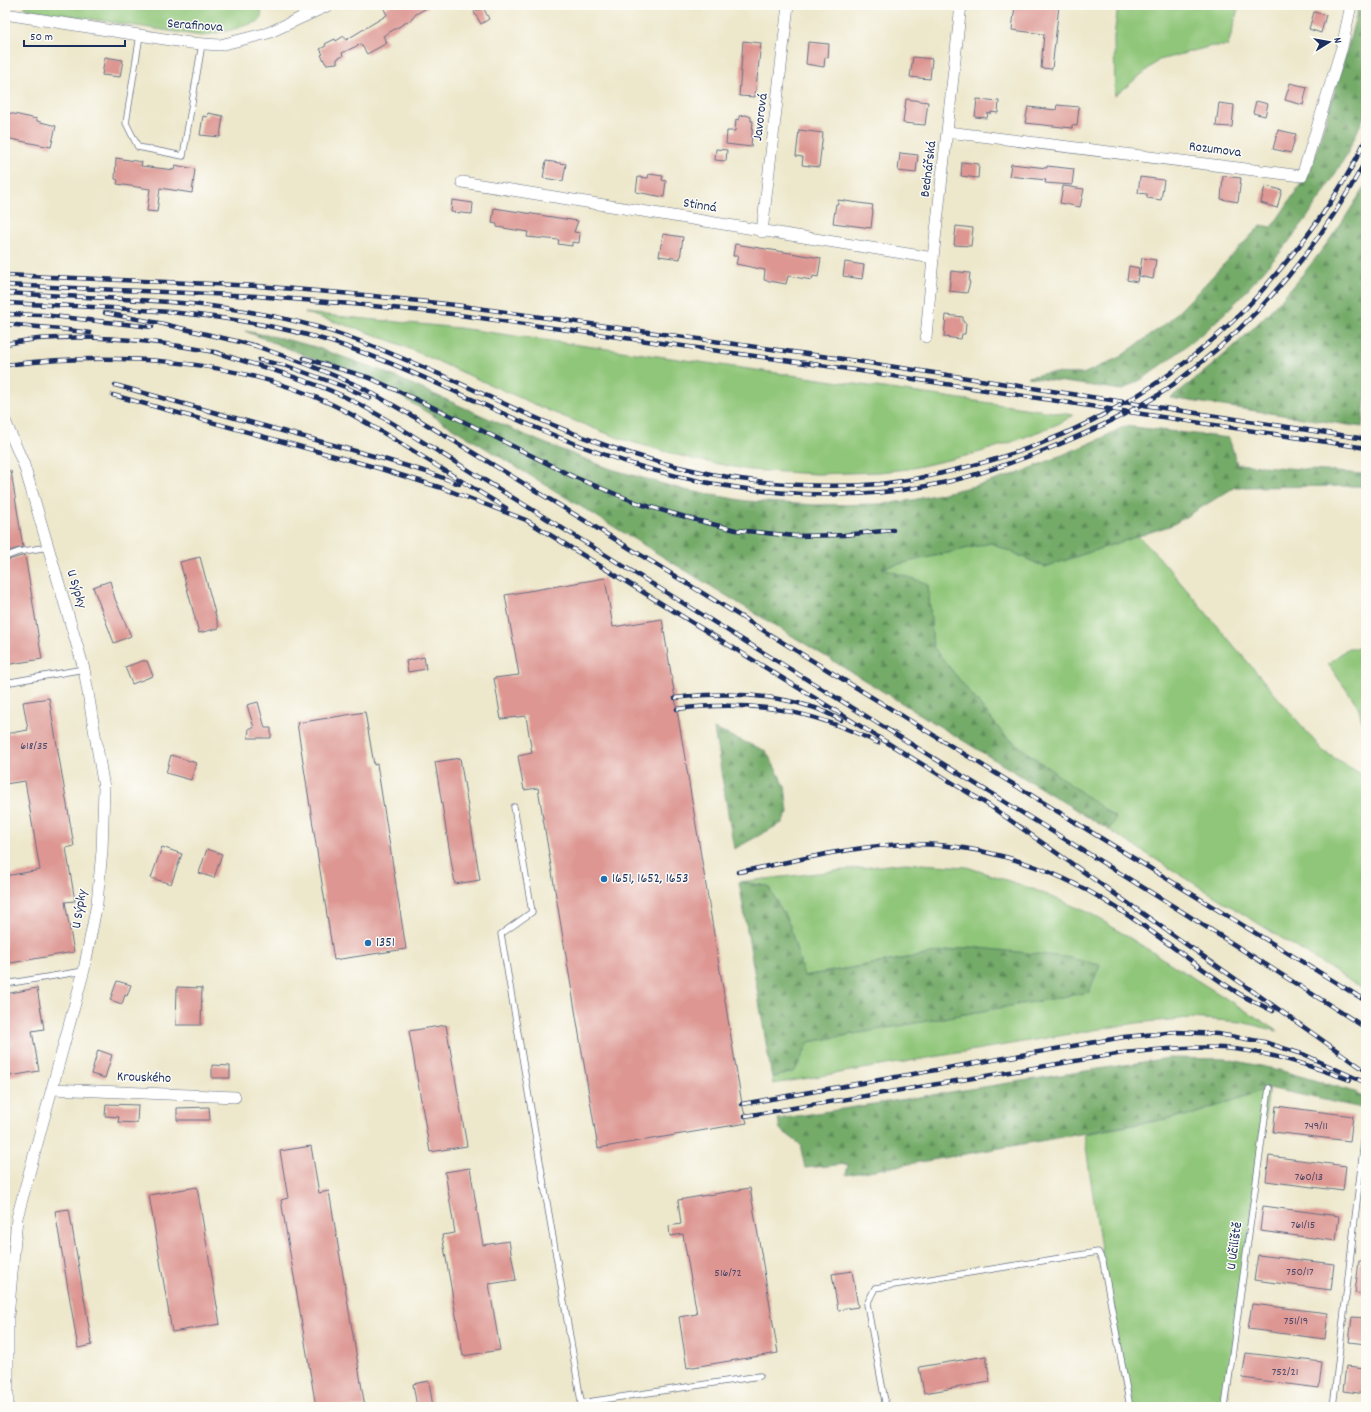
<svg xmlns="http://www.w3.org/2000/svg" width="1371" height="1412" viewBox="0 0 1371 1412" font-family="Dekko,sans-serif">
<defs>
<pattern id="forest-firs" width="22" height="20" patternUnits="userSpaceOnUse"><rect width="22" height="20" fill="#74ab69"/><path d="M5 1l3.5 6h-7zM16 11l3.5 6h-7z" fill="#5e8c5a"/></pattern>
</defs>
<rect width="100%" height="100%" fill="#fdfcf7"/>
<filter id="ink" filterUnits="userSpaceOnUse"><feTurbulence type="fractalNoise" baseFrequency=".025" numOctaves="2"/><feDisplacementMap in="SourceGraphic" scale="8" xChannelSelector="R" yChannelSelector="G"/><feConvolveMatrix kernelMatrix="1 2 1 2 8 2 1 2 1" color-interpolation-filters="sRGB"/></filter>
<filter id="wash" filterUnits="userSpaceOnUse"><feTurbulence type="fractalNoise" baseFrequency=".012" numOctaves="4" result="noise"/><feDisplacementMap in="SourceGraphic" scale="16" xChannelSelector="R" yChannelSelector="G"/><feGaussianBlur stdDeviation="0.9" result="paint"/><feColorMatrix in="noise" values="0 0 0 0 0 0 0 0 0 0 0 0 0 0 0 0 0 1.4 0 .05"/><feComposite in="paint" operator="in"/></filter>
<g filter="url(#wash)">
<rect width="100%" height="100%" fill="#ede7cb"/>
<g fill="#90c679" stroke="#567a6c">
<path d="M25,5H263L260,21L231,30L202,36L25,9Z"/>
<path d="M1118,5H1239L1228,46H1212L1159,60L1115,96L1114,37Z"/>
<path d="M305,313L459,328L1074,415L1058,424L1012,442L974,454L908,469L879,472L817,474L750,470L692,459L621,439L552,412L394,342L359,329Z"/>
<path d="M1138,536L1158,556L1323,751L1366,777V991L1109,830L1115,818L1005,736L933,647L928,584L881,568L991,543L1045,567Z"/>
<path d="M1348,648H1366V736L1358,706L1328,664Z"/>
<path d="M905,863L967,867L1033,889L1090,913L1278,1031L1241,1022L1191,1018L1136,1023L773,1084L772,1078L795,1071L809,1042L1089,992L971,947L803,976L789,923L768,886L739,882Z"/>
<path d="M1269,1088L1225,1407H1130L1103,1262L1084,1134L1194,1114Z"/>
</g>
<g fill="url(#forest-firs)" stroke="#486d64">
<path d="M1359,5H1366V112L1347,154L1328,186L1306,219L1283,249L1238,300L1210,327L1170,359L1144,378L1122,390L1028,377L1047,373L1083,374L1120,357L1168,322L1190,300L1261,225L1272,227L1311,169L1345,57Z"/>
<path d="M1366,184V391L1362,427L1170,398C1249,341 1317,268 1366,184Z"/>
<path d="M245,331L281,338L315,347L382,371L539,441L611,469L685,490L746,501L816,505L882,504L913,500L983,484L1022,472L1100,439L1125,426L1229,438L1237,464L1362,474L1361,486L1235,487L1172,525L1045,567L991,543L882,568L928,584L933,647L1005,736L1116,818L1109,830L371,378L331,366Z"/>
<path d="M714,729L766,751L785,786L788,813L782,823L734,849Z"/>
<path d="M739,882L768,886L789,923L804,976L971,947L1066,957L1100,965L1089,992L809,1042L795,1071L772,1078Z"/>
<path d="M1169,1058L1227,1059L1279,1070L1355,1092L1366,1098V1109L1269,1088L1194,1114L846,1175L848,1164L805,1168L800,1144L780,1129L778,1119Z"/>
</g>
<g id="blocks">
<g fill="#dd9692">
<path d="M390,5H432L416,14L412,19L383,36L387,43L367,54L361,44L342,53L343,56L337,59V63L326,64L321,55L323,54L320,49L326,46L325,44L335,39L336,41L344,36L346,40L387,15L384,9Z"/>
<path d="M1015,5H1059L1052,69L1041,68L1044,34L1012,30Z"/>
<path d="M483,7L489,19L481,24L474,12Z"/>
<path d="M1314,12L1326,15L1321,33L1309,29Z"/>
<path d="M743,41L761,43L755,97L739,96Z"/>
<path d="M808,42L829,44L828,58L825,57L824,67L806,64Z"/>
<path d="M105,57L123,60L120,77L102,75Z"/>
<path d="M913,57L932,59L930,79L910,77Z"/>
<path d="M1290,83L1307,87L1303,105L1285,100Z"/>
<path d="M906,99L928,102L925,125L903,123Z"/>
<path d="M977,99L999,101L998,113L991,112V114L988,113L987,118L975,117Z"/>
<path d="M1256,101L1268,104L1265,116L1253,113Z"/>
<path d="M1219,103L1234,105L1232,127L1216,126Z"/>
<path d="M1057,105L1079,107L1077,126L1072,125V128L1025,123L1028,107L1056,110Z"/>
<path d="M5,112L37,119V121L56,126L51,147L5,138Z"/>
<path d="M208,113L223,116L220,137L200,135L203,116L207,117Z"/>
<path d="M746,115L751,117V121H753L751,147L726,144L727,131H735L736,119L739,120V116Z"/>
<path d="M799,130L823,133L819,167L802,165L803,157L796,156Z"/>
<path d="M1278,130L1296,134L1291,153L1273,149Z"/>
<path d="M716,149L727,150L726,161L715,160Z"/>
<path d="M900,153L918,155L916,173L898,171Z"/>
<path d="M116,158L142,162L141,166L174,170L175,165L195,169L192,193L160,188L157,212L147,211L150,189L117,184L118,180L115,179Z"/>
<path d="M546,161L566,164L563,181L543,178Z"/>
<path d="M962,162L979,164L978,178L961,176Z"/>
<path d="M1011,164L1047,168V166L1074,169L1072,185L1045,183L1046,180L1009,176Z"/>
<path d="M649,174L663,176L662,180L666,181L664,197L636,192L638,177L648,178Z"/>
<path d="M1223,176L1241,178L1238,202L1221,199Z"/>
<path d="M1140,177L1164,180L1161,200L1147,198V194L1138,193Z"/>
<path d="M1063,186L1084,189L1080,207L1060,203Z"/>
<path d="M1265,186L1282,190L1277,208L1261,203Z"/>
<path d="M452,200L473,203L472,214L451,212Z"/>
<path d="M838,200L873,205L872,210H873L871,228L833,223L836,204H838Z"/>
<path d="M494,208L578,221L574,232L580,233L579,243L572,242V246L558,244L559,240L527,237L528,232L497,227V224L492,223Z"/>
<path d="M956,226L973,228L971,246L954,245Z"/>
<path d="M663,234L683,237L680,259L659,256Z"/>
<path d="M735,244L821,258L818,277L813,276L812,280L788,276L786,284L764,280L765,270L736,264L738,256H733Z"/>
<path d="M1142,258L1156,260L1153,279L1139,276Z"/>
<path d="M845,262L864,265L862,279L843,276Z"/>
<path d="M1129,266L1139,268L1137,282L1127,280Z"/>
<path d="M951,271L970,273L969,282H970L967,293L949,291Z"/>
<path d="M946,315L963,317V322L966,323L965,334H962L961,339L944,337Z"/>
<path d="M5,471H11L23,547L5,552Z"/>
<path d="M25,555L42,659L5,665V561Z"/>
<path d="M200,557L219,628L199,633L180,562Z"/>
<path d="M605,578L613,627L662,619L742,1104L747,1123L598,1148L538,788L524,790L518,756L532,753L526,716L501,719L494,678L519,675L505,595Z"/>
<path d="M110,581L115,599L131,636L114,643L93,587Z"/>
<path d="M424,657L426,669L408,672L406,661Z"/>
<path d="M142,661H147L153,676L132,684L125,667Z"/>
<path d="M49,698L74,846L66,848L75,901L65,902L74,952L5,964V876L40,870L25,781L5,784V734L28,730L23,702Z"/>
<path d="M258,702L265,728H271V738H248L249,728H254L247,705Z"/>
<path d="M365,712L374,765L377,764L406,949L334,960L297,723Z"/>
<path d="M171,755L196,763L191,780L166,773Z"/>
<path d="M460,758L480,880L455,884L435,762Z"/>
<path d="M162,847L182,854L171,884L151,878Z"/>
<path d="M207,849L222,854L214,878L199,873Z"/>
<path d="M117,981L131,985L127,996L125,995L122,1004L110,1000Z"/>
<path d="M177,987L202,988L201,1025H176Z"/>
<path d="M37,988L44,1029L32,1031L39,1071L5,1077V994Z"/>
<path d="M446,1025L467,1146L430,1152L409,1031Z"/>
<path d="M98,1050L112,1055L105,1078L91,1074Z"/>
<path d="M212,1065L230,1066V1078H212Z"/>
<path d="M106,1104L138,1105L137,1123L118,1122L119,1117L105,1116Z"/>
<path d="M1276,1106L1353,1116L1350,1141L1273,1132Z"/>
<path d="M209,1107L210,1120H177V1108Z"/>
<path d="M311,1146L319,1193L329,1191L365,1407H316L281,1200L288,1198L280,1151Z"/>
<path d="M1269,1156L1346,1166L1343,1191L1266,1181Z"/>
<path d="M470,1168L483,1245L509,1241L516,1280L489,1284L500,1350L463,1356L442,1235L455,1233L445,1172Z"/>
<path d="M197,1187L220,1324L172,1332L149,1195Z"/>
<path d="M750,1188L778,1353L687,1368L679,1317L697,1314L683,1234L670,1236L669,1226L681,1224L678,1200Z"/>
<path d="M1263,1206L1339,1216L1336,1241L1260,1231Z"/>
<path d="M69,1209L92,1345L78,1348L55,1211Z"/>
<path d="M1258,1255L1334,1264L1331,1290L1254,1280Z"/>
<path d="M1359,1261H1366V1294L1355,1293Z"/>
<path d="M852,1271L858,1307L838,1310L832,1274Z"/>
<path d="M1252,1304L1328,1313L1325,1339L1248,1329Z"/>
<path d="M1352,1317L1366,1318V1344L1349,1342Z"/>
<path d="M1246,1353L1322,1362L1319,1388L1242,1378Z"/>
<path d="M986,1356L990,1382L924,1393L919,1367Z"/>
<path d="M1346,1366L1366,1368V1394L1343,1391Z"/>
<path d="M429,1381L433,1407H417L413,1384Z"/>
</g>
</g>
</g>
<g filter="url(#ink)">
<use href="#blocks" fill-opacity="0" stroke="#646f84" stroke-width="1"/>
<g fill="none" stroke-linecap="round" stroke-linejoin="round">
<g stroke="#646f84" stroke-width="7">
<g id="service">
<path d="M140,35L126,123L138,147L183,156L202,44"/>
<path d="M5,557L18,552L48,547"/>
<path d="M5,683L84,669"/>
<path d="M514,807L532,912L501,934L582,1407"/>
<path d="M5,984L84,971"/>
<path d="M581,1403L760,1376"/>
<path d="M886,1407L867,1304L875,1288L1098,1252L1103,1262L1130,1407"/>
<path d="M1225,1407L1269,1088"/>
<path d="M1333,1407L1364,1141"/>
</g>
</g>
<g stroke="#646f84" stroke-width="12">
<g id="minor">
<path d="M5,14L190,43L220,45L268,33L329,5"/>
<path d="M948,132L1302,176L1342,47L1351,5"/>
<path d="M462,182L933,258"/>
<path d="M762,232L788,5"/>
<path d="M926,337L933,258L961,5"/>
<path d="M5,421L24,465L84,669L104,788L102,851L97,903L84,970L17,1218L8,1317V1407"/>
<path d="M52,1089L235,1097"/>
</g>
</g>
<use href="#service" stroke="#fff" stroke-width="5.5"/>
<use href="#minor" stroke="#fff" stroke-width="11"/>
<g stroke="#1b2f5e" stroke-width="4.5">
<g id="rail">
<path d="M5,275L258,286L364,295L455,305L843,359L1366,439"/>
<path d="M5,285L256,296L363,305L452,314L841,368L1366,448"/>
<path d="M5,293C109,299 216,298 317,327C362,340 404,359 446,377C513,408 580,440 652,460C726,481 803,490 880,484C908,481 936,475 963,468C1070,442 1170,387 1247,307C1259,295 1270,281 1282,267C1315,228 1344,186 1366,139"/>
<path d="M5,303C109,308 214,309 315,337C372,353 425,378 478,402C534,428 590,452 649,469C746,496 852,504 951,481C983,473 1014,462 1045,450C1083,435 1120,418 1155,397C1170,388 1184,376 1198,365C1267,310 1324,238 1366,160"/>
<path d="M105,313L159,323L257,346"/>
<path d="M5,314L43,315L152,327"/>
<path d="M5,324L61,329L90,333"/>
<path d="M5,344C16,342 27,340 38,339C99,334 160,341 219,353"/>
<path d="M253,345L309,365L359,386L416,418L582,519L1366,1001"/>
<path d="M214,352C256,365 300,377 341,395C360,404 379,415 397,426L1181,911L1366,1028"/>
<path d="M304,358L370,378L471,425L574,477L640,504L696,520L736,530L795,536L844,535L893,530"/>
<path d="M259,360L287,366L345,387L370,398"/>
<path d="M5,365C112,352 229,357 329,403C355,415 380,431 405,446C439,467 472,488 506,508"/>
<path d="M115,385L377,457L430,473L459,484"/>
<path d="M113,395L378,468L445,489L526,520L990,806L1366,1071"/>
<path d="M675,698C721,692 767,693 812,707C822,710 831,715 841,720"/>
<path d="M677,709C752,700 810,709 878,743"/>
<path d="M738,872C787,863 839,849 889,845C968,839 1046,863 1112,905C1156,932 1195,966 1238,993C1249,1000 1262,1005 1273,1011"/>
<path d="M742,1104L1124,1037L1177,1032L1218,1034L1264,1042L1305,1055L1366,1083"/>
<path d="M745,1116L1123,1053C1156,1050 1189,1046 1223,1048C1266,1051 1309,1065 1350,1080"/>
</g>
</g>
<use href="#rail" stroke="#fdfcf7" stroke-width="3" stroke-dasharray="9" stroke-linecap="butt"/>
</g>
</g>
<g fill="#1f6fb2" stroke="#fdfcf7" stroke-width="1.5">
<circle cx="604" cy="879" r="4"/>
<circle cx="368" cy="943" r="4"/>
</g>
<g text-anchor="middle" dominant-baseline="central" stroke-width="3" stroke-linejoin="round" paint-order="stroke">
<g font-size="12" fill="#4c496b">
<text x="34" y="746">618/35</text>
<text x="1316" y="1126">749/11</text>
<text x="1309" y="1177">760/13</text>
<text x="1303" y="1225">761/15</text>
<text x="1300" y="1272">750/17</text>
<text x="728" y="1273">516/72</text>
<text x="1296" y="1321">751/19</text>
<text x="1285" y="1372">752/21</text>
</g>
<g font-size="14" fill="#1b2f5e" stroke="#fdfcf7">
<text transform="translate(195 26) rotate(4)">Serafinova</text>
<text transform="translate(761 117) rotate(-83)">Javorová</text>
<text transform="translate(1215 150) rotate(7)">Rozumova</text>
<text transform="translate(929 169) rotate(-83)">Bednářská</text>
<text transform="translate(700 206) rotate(9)">Stinná</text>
<text transform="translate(76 589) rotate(73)">U Sýpky</text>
<text transform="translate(80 909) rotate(-81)">U Sýpky</text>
<text transform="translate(144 1078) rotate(2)">Krouského</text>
<text transform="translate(1235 1246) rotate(-82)">U Učiliště</text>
</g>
<g font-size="14" fill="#1b2f5e" stroke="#fdfcf7" text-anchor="start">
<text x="612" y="879">1651, 1652, 1653</text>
<text x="376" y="943">1351</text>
</g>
</g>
<rect width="1371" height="1412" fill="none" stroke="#fdfcf7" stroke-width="20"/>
<g transform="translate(1329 42) rotate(79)" stroke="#fdfcf7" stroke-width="3" paint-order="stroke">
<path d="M0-3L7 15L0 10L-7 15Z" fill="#1b2f5e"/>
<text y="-6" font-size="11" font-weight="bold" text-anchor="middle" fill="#1b2f5e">N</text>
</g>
<path d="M24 40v6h101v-6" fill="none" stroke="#1b2f5e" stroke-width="2"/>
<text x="30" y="40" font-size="12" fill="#1b2f5e" stroke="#fdfcf7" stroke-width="3" paint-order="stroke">50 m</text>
</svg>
